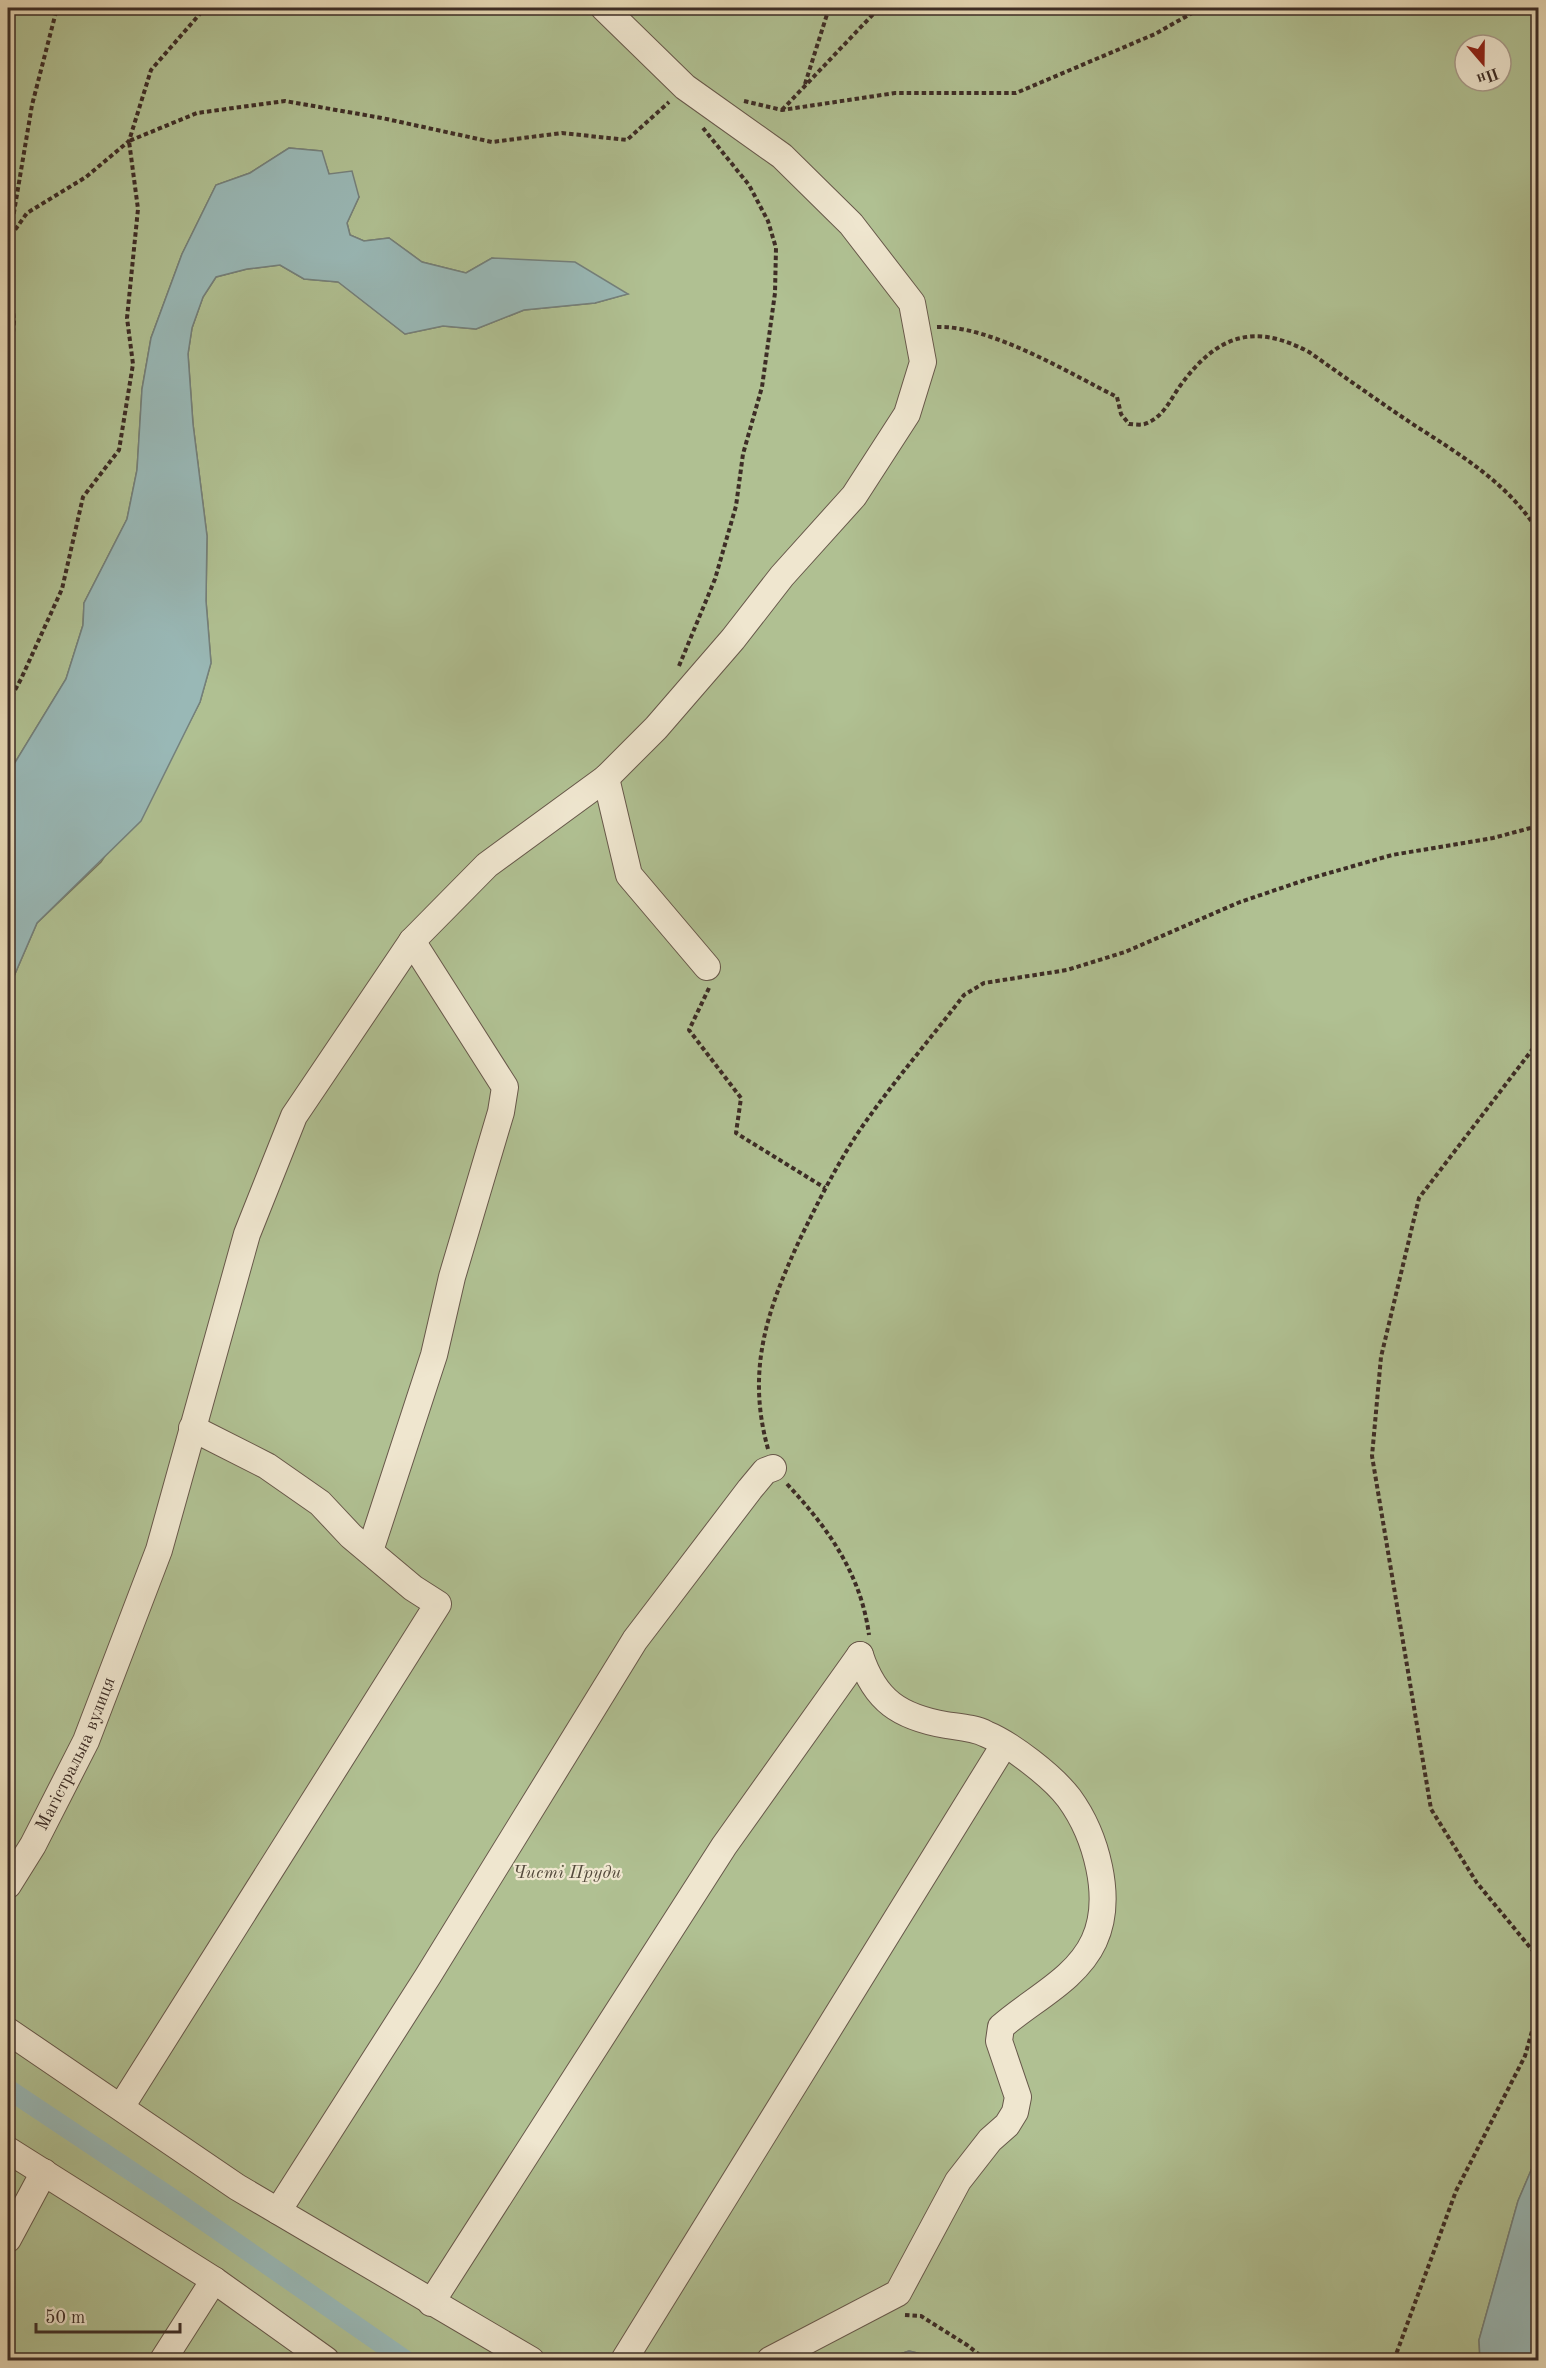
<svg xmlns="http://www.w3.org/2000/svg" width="1546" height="2368" viewBox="0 0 1546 2368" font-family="'Old Standard TT',serif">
<rect width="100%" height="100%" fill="#e6d8b5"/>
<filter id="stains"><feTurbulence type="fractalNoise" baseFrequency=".00333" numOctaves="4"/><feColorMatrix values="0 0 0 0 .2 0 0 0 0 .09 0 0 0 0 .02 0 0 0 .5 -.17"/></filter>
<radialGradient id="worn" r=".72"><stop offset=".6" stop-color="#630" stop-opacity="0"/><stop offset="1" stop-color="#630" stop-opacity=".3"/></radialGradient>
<path fill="#b0c092" stroke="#76765c" stroke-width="1.5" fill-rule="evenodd" d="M8,8H1538V2154L1518,2201L1479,2340L1480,2360H946L909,2351L882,2360H8V990L37,923L101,862L173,754L200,702L211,663L206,601L207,536L193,424L188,354L192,328L203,297L216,277L247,269L280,265L304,279L339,282L405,334L443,326L476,329L524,310L595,303L627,294L492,258L466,273L422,262L389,238L364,241L350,235L347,223L359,197L329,174L321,151L289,148L250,173L216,185L182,254L151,338L142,389L137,470L127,519L84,603L83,625L66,679L8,774ZM1465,45H1501V81H1465Z"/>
<g fill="#99b8b6" stroke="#74807c" stroke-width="1.5">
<path d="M289,148L322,151L329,174L352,171L359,197L347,223L350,235L364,241L389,238L422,262L466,273L492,258L575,262L628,294L595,303L524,310L476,329L443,326L405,334L338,282L304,279L280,265L247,269L216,277L203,297L192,328L188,354L193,424L207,536L206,601L211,663L200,702L141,821L37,923L8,990V774L66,679L83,625L84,603L127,519L137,470L142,389L151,338L182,254L216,185L250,173Z"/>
<path d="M1538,2154V2360H1480L1479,2340L1518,2201Z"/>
<path d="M909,2351L946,2360H882Z"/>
</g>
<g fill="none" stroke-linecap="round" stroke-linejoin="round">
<path stroke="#99b8b6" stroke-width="20" d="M8,2089L167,2195L405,2360"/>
<g stroke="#67584a" stroke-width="28">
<g id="minor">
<path d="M606,778L629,875L707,967"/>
<path d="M370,1551L434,1355L452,1277L501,1112L505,1087L412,941"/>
<path id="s1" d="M8,1885L33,1845L86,1741L159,1550L247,1234L294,1116L412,941L487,865L606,778L656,728L733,639L782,576L854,496L907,414L923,362L912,303L851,224L782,156L685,87L604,8"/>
<path d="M8,2031L237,2187L531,2360"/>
<path d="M121,2107L438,1604L413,1588L351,1536L320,1503L267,1466L192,1428"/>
<path d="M8,2150L214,2280L326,2360"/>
<path d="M278,2211L428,1976L635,1640L750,1489L765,1471L773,1468"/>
<path d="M8,2239L44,2172"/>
<path d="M431,2303L724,1846L860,1655"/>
<path d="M163,2360L214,2280"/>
<path d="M624,2360L1004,1745"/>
<path d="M770,2360L898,2293L958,2181L990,2140L1007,2125L1015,2112L1018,2097L999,2041L1001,2027C1031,2000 1076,1980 1094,1941C1114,1898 1096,1835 1069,1798C1053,1777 1011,1744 986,1734C975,1728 959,1727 946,1725C900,1717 875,1701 860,1655"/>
</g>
</g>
<g stroke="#3d2d26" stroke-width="4" stroke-dasharray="4.5 3" stroke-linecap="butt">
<path d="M805,84L829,8"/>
<path d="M744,101L782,110L895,93H1016L1155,34L1201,8"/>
<path d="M782,110L879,8"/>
<path d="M10,236L32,105L57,8"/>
<path d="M937,327C990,325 1069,373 1117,397L1121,414L1129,424C1134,424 1142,426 1147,423C1164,416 1170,400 1180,386C1216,336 1253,322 1309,352C1343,376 1377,400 1411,423C1459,454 1507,482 1538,531"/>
<path d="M8,385L14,322L9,265L10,237L27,213L86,177L129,141L151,70L205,8"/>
<path d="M679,666L715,579L736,506L743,454L762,387L775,293L776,248L768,221L749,185L703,128"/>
<path d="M8,703L21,679L62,589L83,497L119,450L133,364L127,318L138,209L129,141L197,113L285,101L382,118L492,142L562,133L627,140L669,102"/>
<path d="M1538,886V895"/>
<path d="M709,988L689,1030L741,1098L736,1133L825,1188"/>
<path d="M1538,1042L1419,1198L1381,1357L1372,1456L1431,1809L1477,1883L1538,1957"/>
<path d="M768,1449C746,1370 767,1310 800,1239C819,1200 839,1160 864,1124C895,1080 931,1038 964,995L984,983L1067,970L1125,952L1240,902L1308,879L1392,855L1493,838L1538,826"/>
<path d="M787,1484C828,1528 861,1574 869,1635"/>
<path d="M905,2315L921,2316L967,2345L986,2360"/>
<path d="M1394,2360L1456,2191L1525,2056L1538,2010"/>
</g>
<use href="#minor" stroke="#efe6cf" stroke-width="26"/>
</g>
<g text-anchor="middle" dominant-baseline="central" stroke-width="4.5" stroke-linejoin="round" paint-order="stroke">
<g font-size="18" fill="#3d2d26" stroke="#efe6cf">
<text stroke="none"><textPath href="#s1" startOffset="148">Магістральна вулиця</textPath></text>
</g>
<g font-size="18" font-style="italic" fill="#544a3c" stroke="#efe6cf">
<text x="567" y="1873">Чисті Пруди</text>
</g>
</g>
<rect width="1546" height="2368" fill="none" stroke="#e6d8b5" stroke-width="30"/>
<rect x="9" y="9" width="1528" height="2350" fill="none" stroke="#3d2d26" stroke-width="3"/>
<rect x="15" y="15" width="1516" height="2338" fill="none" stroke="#3d2d26" stroke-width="1.5"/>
<g transform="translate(1483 63) rotate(160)"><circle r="28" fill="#efe6cf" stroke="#a89c8b" stroke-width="1.5"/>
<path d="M0-4.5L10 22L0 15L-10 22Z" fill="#8f2418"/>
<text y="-9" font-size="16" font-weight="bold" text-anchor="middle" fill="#3d2d26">Пн</text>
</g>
<path d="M36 2323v9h144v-9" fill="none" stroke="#3d2d26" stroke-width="3"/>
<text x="45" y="2323" font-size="18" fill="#3d2d26" stroke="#efe6cf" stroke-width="4.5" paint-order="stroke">50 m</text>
<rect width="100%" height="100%" filter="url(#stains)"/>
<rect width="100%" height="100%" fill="url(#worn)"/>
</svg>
